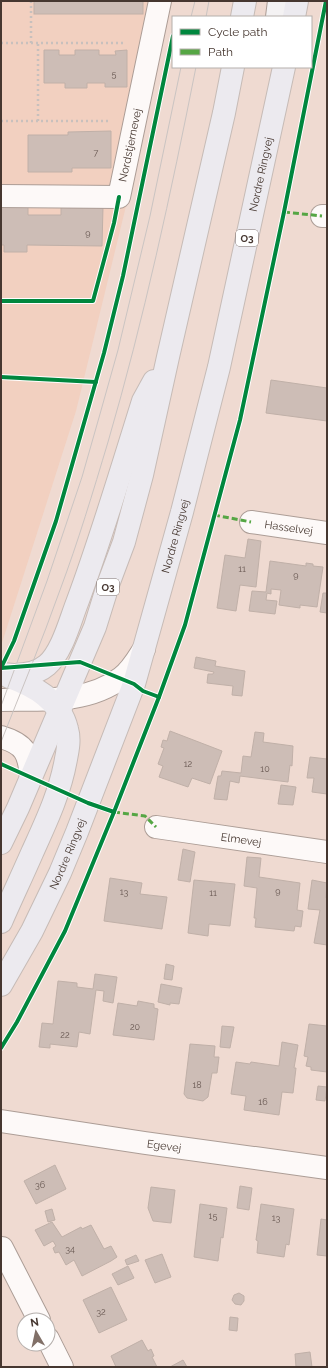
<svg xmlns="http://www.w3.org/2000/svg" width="328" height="1368" viewBox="0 0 328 1368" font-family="Raleway,sans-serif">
<rect width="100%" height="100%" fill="#efdad1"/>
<path fill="#f2d0c0" d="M1,1H172L136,165L76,411L1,646Z"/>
<g fill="#cdbdb6" stroke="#c0b0a8">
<rect x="34" y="1" width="109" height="13"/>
<path d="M44,50H59V55H75V50H99V55H116L115,51L127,50V87H105V83H87V88H65V83H44Z"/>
<path d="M111,131V168H72V172H28V135H68V132Z"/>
<path d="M1,206H28V215H61V207H103L102,246L27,245V252H4V245H1Z"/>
<path d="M271,380L327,388V421L266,413Z"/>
<path d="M248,539L261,541L256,587L240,585L236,611L217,608L225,555L245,558Z"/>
<path d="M270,561L306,566V563L313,564V566L323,567L317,607L300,605V608L279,605L281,590L271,589V594L267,593L266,600L277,601L275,614L249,611L252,591L266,592Z"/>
<path d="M323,593H327V613L320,612Z"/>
<path d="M196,657L216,661L215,666L245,671L242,696L232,695L233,686L207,683L208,674H213L214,672L194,668Z"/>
<path d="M170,731L222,751L210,784L192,778L188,787L159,777L163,766L158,764L164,748L161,747L163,740L167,741Z"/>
<path d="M255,732L264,733L263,742L293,746L292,766L290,765L288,782L240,776L239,783L230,781L227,800L214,799L218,776H221L222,771L241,773L243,756L251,757Z"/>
<path d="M310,757L327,759V794L312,792L314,778H307Z"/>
<path d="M281,785L296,787L293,805L278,804Z"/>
<path d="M183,849L195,852L190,882L178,880Z"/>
<path d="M247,857L261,858L259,877L300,883L297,910L303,911L301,927L295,926L294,931L255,927L256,918H254L257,888L244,886Z"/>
<path d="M110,878L142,883L140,894L167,897L162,929L104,921Z"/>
<path d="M194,880L235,884L230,926L209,924L208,936L188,933Z"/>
<path d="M312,880L327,883L326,898H327V945L314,943L320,910L308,909Z"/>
<path d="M166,964L174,966L172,980L164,979Z"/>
<path d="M95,974L117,977L113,1003L103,1001L104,991L96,990L90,1034L79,1032L77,1047L50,1044V1048L39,1047L42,1023L53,1024L58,981L77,983V987L93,989Z"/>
<path d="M161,984L182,988L179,1004L170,1003V1005L158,1002Z"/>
<path d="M138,1001L154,1004V1008L158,1009L154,1040L113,1035L118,1003L137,1006Z"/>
<path d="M309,1024L327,1026V1072L311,1070V1067L306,1066L308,1057L304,1056Z"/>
<path d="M222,1026L234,1027L230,1048L220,1047Z"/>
<path d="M282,1042L298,1045L294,1068H296L293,1093L282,1092L279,1115L244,1110L246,1096L231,1094L236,1062L250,1064L251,1062L279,1066Z"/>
<path d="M190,1044L215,1046L214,1057H219L217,1073H212L208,1097L203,1101L187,1098L184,1094Z"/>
<path d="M318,1086L327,1087L325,1101L316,1100Z"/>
<path d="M55,1165L66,1189L36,1204L24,1181Z"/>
<path d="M240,1186L252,1188L249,1210L237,1208Z"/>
<path d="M151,1187L175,1190L171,1223L153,1221L148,1208Z"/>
<path d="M200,1204L227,1208L223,1238L221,1237L218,1261L194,1257Z"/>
<path d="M261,1204L294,1209L289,1245L286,1244L284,1257L257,1253L258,1241L256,1240Z"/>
<path d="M52,1209L55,1220L48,1222L45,1211Z"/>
<path d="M321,1219L327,1220V1256L317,1255Z"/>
<path d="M52,1222L62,1237L81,1227L82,1229L91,1225L104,1249L111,1246L117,1257L111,1261L82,1276L74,1260L66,1265L59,1252L55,1253L53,1248L56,1246L53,1241L44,1246L35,1230Z"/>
<path d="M162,1254L171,1277L155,1283L145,1260Z"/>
<path d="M136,1255L139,1261L127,1265L125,1260Z"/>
<path d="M128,1266L134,1278L118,1285L112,1274Z"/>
<path d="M111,1287L127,1320L99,1333L83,1300Z"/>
<path d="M239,1293L244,1296V1301L241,1305L235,1304L232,1300L234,1295Z"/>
<path d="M230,1317L238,1318L237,1331L229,1330Z"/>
<path d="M142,1340L148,1351L151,1349L154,1356L152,1357L157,1367H116L111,1356Z"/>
<path d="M310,1352L312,1367H296L295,1354Z"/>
<path d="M183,1360L187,1367H170Z"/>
</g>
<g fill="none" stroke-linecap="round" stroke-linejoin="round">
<g stroke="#ac9d96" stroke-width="24">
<g id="street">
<path id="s1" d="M1,196L119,197L160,1"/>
<path d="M322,216H327"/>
<path id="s2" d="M251,522L327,533"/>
<path d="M1,700C40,699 87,704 121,678C131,671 137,660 144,649"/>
<path d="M1,737C25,744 29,753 31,777"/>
<path id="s3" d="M156,827L327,852"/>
<path id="s4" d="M1,1121L145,1143L327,1168"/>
<path d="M2,1248L39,1320"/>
<path d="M48,1339L62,1367"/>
</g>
</g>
<g stroke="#ac9d96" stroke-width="24">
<path id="secondary" d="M277,17L279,1"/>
</g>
<g stroke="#c6bbb6" stroke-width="24">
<g id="primary">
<path d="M242,17L245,1"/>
<path d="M294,17L297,1"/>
<path d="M1,674C17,676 34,676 47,665C62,652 70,621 77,603C102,536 122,468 143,401L154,381"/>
<path d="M1,843L18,808L95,627L109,582L124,542L142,475L168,357L224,113L233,67"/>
<path d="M1,922C11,899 22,876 32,853C46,822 60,793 66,759C68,749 70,739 67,729C60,700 34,686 9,677"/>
<path id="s5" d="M1,985L32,931L60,873L77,832L134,684L182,512L219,367L284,67"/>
</g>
</g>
<g stroke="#c8c0bd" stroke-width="2.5" stroke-dasharray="2 3" stroke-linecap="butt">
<path d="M1,43H126"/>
<path d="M31,43V1"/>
<path d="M1,121H110"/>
<path d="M38,121V43"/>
</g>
<use href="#street" stroke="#fdf9f8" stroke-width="22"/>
<use href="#secondary" stroke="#f4f2f3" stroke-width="22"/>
<use href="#primary" stroke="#eceaef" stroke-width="22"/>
<g stroke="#cac4c2" stroke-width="1">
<path d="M191,17L195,1"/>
<path d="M206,17L209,1"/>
<path d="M1,706L47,581L82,477L100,414L118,350L150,216L181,67"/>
<path d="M1,742C21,691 42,641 60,590C78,542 93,492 108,442C144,319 171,193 196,67"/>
</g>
<g stroke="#55a644" stroke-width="3" stroke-dasharray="6 3" stroke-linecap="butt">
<path d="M284,212L322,216"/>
<path d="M214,515L251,522"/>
<path d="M114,812L145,816L156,827"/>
</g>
<g stroke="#fff" stroke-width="6">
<g id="cycleway">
<path d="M1,301H93L114,223L119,197"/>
<path d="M1,377L96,382"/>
<path d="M1,668L14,641L56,521L104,353L123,276L173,36"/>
<path d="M1,668L80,662L134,684L143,691L159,697"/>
<path d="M1,764L88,803L114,812"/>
<path d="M1,1048L17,1022L65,931L114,812L159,697L185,625L240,420L284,212L326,1"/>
</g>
</g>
<use href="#cycleway" stroke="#00873e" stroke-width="4"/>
</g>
<g text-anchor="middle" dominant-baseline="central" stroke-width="4" stroke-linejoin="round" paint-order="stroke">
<g font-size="9" fill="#685852">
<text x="114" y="74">5</text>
<text x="96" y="153">7</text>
<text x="88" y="233">9</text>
<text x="242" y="569">11</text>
<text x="296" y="575">9</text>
<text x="188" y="764">12</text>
<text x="265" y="769">10</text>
<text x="278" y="891">9</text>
<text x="124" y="892">13</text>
<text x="213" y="893">11</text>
<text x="135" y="1027">20</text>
<text x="65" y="1035">22</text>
<text x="197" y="1085">18</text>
<text x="263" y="1102">16</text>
<text x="40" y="1185">36</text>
<text x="213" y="1216">15</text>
<text x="276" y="1218">13</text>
<text x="70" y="1249">34</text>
<text x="101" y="1312">32</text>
</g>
<g fill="#fff" stroke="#7e736e" stroke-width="1">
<rect x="236" y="230" width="22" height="16" rx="3"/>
<rect x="97" y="579" width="22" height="16" rx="3"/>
</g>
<g font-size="10" font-weight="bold" fill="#463730">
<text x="247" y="238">O3</text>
<text x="108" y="587">O3</text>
</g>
<g font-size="11" fill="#463730" stroke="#fff">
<text stroke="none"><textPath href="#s1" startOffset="171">Nordstjernevej</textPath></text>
<text stroke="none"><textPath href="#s5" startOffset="855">Nordre Ringvej</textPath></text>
<text stroke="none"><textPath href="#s2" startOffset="38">Hasselvej</textPath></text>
<text stroke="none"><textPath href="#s5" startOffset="483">Nordre Ringvej</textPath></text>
<text stroke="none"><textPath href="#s3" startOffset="86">Elmevej</textPath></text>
<text stroke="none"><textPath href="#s5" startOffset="147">Nordre Ringvej</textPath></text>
<text stroke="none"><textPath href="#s4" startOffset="165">Egevej</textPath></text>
</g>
</g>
<rect width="328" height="1368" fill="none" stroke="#463730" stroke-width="4"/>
<rect x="172" y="16" width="140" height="52" fill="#ffffff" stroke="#b5afac"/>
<rect x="180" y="29" width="20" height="6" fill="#00873e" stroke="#b5afac"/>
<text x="208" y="36" font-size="12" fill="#463730">Cycle path</text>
<rect x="180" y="49" width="20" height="6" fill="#55a644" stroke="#b5afac"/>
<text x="208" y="56" font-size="12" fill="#463730">Path</text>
<g transform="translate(36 1332) rotate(351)"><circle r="19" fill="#ffffff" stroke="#b5afac"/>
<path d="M0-3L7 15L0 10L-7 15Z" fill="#817068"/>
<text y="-6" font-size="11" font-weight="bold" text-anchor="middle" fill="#463730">N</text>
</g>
</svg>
